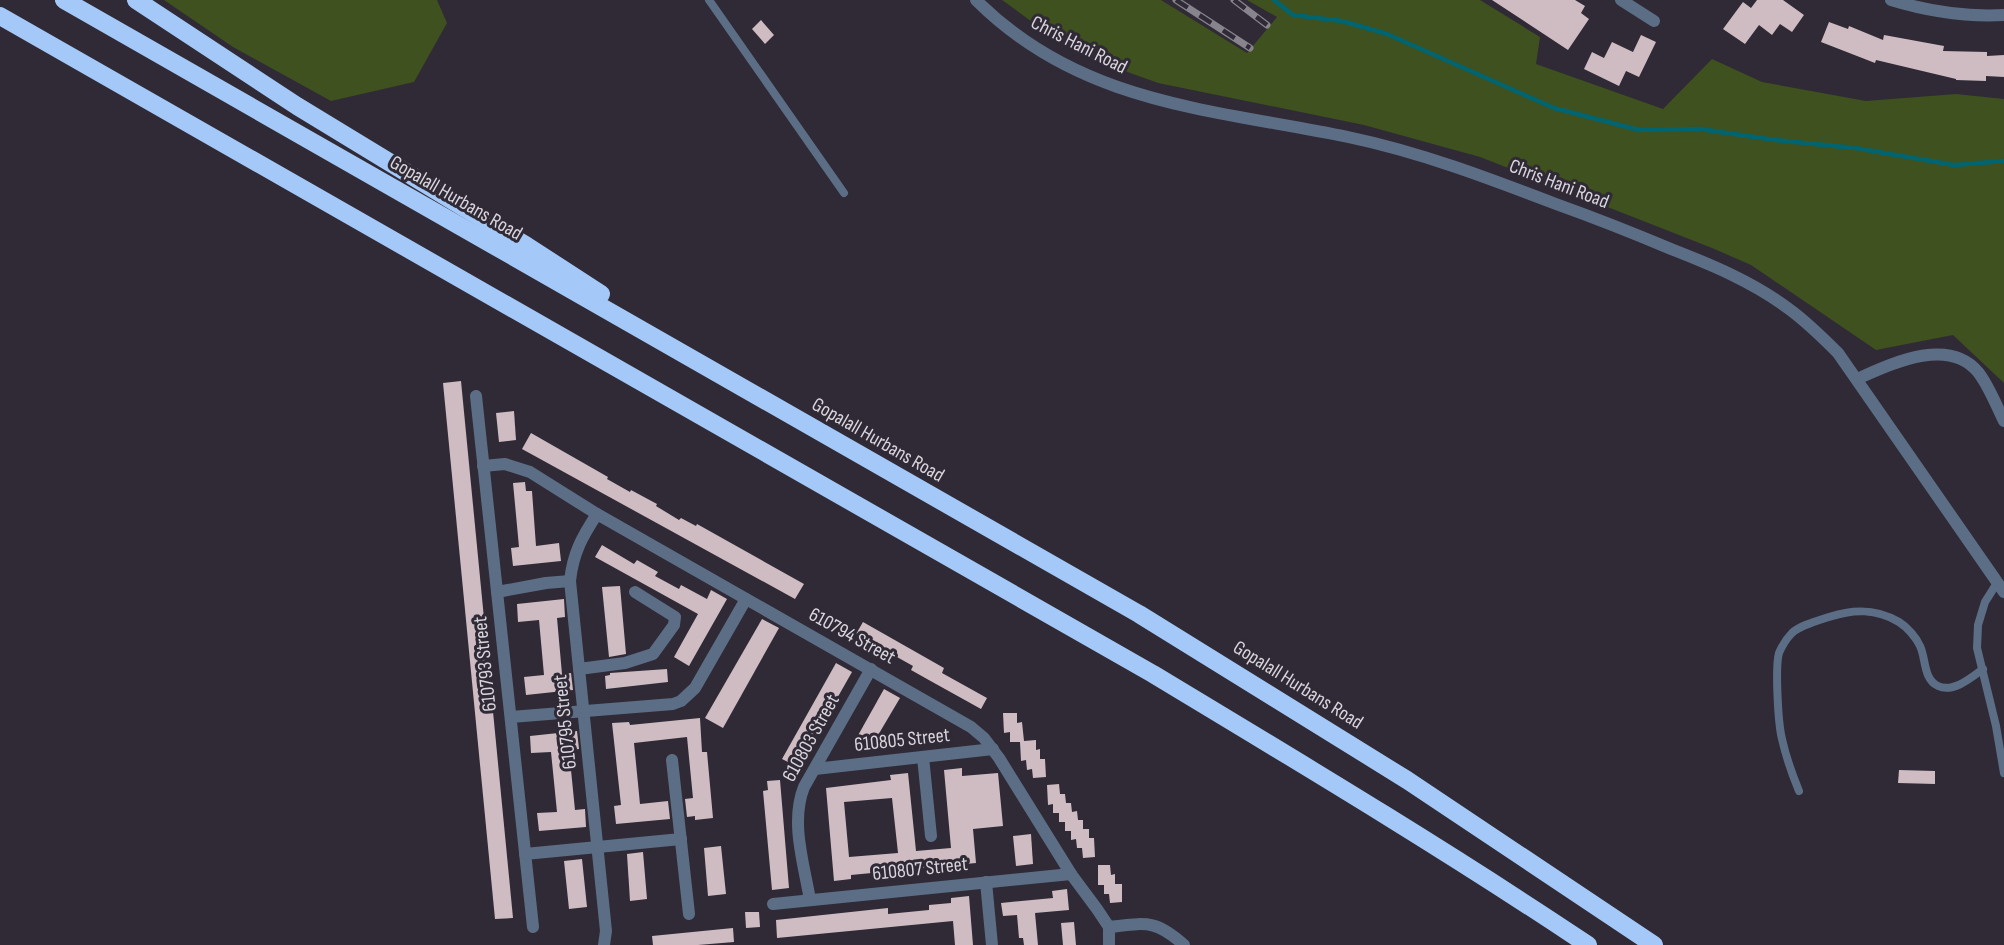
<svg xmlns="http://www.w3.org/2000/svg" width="2004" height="945" viewBox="0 0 2004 945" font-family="'Sofia Sans Condensed',sans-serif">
<rect width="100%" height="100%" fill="#2f2a35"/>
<g fill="#3e511f">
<path d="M164,0H437L447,23L414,82L331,101L233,47Z"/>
<path d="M1002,0H1161L1247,53L1277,17L1247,0H1480L1540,37L1536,64L1663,109L1712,59L1762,82L1866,101L1956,94L2004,99V383L1953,335L1876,350L1751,265L1712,248L1480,157L1364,125L1158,83L1075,53Z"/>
</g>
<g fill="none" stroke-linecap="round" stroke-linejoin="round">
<path stroke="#02646f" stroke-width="4.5" d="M1274,0L1293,15L1342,21L1387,34L1554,108L1639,130L1700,129L1775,140L1855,148L1954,165L2004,161"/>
</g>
<g fill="#cebcc2" fill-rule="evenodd">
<path d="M1492,0H1575L1585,6L1581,13L1589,19L1568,50Z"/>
<path d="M1757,0H1783L1804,15L1792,32L1780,24L1772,35L1759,25L1745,44L1723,29L1743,2L1751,8Z"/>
<path d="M761,20L774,35L765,44L752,29Z"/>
<path d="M1829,22L1848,29L1849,26L1883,40L1884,35L1944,46L1943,51L1987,52V56L2004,55V77L1986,76V81L1956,80V79L1876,60L1875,63L1821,42Z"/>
<path d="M1641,35L1656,42L1639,77L1626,71L1619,86L1584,69L1592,52L1604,58L1612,42L1633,52Z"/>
<path d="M461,381L513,918L495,919L443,383Z"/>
<path d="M514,411L516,440L499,442L496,413Z"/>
<path d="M531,433L608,477L607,479L630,492L631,490L657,504L656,506L679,520L681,518L696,526L697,524L804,584L795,599L522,449Z"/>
<path d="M525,482L526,491H532L536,546L559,543L561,561L513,566L511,548L519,547L513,483Z"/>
<path d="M602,545L634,564L637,560L658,572L655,576L679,589L681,585L707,599L711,590L727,599L689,666L674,657L698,614L595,557Z"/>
<path d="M620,586L626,654L609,657L602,587Z"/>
<path d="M564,599L565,617L557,618L562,674L571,673L573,690L526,695L524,677L544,675L539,620L518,622L517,604Z"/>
<path d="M762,619L779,628L723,728L705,718Z"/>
<path d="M863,622L944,668L942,673L987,698L981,709L927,679L911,670L913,666L856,634Z"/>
<path d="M836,663L852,672L798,767L782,759Z"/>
<path d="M667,669L668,682L606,689L605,676L610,675V673Z"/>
<path d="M884,689L900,698L871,747L856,739Z"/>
<path d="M1003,713H1017V723L1022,722L1024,741L1036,740V750L1040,749V759H1045L1046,777L1033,778L1032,769L1027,770L1026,760L1021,761L1020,742H1010V732L1004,733Z"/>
<path d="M700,718L702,752H707L713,818L695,820V816L687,817L685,799L693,798L687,737L634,743L640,804L668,801L670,819L616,824L614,806L621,805L612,723L629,722L630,725Z"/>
<path d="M577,731L579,749L569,750L575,810L585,809L586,827L539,831L537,813L557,812L551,752L531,753L530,736Z"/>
<path d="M962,768V776L998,773L1003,826L973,829L976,863L851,875V879L834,881L826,788L891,780L890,775L908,773L916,851L951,848L944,770ZM892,798L898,853L849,857L844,802Z"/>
<path d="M1899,770L1935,771V784L1898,783Z"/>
<path d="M780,780L789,888L772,890L763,791L768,790L767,781Z"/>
<path d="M1059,784L1060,794H1065L1066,803H1071L1072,812L1077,811L1078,820H1083V829H1089V838H1094L1095,857L1083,858L1082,848H1077L1076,839L1071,840V831H1065V822H1059V813H1053V804L1048,805L1047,785Z"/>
<path d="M1031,834L1033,864L1016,866L1013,836Z"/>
<path d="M721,846L726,894L708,896L704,848Z"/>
<path d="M643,852L647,899L630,901L627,854Z"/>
<path d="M582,859L587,907L569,909L564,861Z"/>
<path d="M1098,865H1110L1111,875L1115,874V884H1122V902L1110,903L1109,894H1104V885H1098Z"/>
<path d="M1067,889L1069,910L1035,913L1038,945H1024L1023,938H1019L1017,915L1003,916L1001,903L1053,898L1052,891Z"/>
<path d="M969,896L973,945H955L953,921L777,938L776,920L888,908V914L929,910V905L951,903V898Z"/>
<path d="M745,912H759L760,927L746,928Z"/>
<path d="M1074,922L1076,945H1063L1061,923Z"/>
<path d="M733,928L734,942L698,945H653L652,936Z"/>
</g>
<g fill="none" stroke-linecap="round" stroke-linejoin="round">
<g stroke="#5c6e86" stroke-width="8">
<path d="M709,0L844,193"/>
<path d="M1997,583L1985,602L1978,625L1977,648L1996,726L2004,773"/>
<path d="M1799,791C1792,774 1786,757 1782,739C1778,723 1775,667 1779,653C1782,646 1787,638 1792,633C1801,625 1817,621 1829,617C1853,609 1876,608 1899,622C1907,627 1916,637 1920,646C1926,658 1923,679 1938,686C1953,693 1971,678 1983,669"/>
</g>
<g stroke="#5c6e86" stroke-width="12">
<path d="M1621,0L1654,21"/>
<path d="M1857,379C1891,364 1948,336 1978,372C1989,386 1996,405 2004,421"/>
<path d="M476,396L533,927"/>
<path d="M483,466L505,464L530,472L597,514L971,727L984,738L999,758L1071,874L1097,909L1109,927V945"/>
<path d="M597,514C582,537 573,553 570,581L606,931L604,945"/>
<path d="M497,592L546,583L570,581"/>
<path d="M579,669L625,663L653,654L674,625L675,617L635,592"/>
<path d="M511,717L673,704L681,701L695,688L746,599"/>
<path d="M923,757L931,836"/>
<path d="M672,760L689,914"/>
<path d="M815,769L993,749"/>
<path d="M525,854L681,839"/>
<path d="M986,882L992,945"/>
<path d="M810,900C804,864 790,822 804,787L871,669"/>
<path d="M773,904L1071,874"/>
<path d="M1109,927C1146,923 1155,919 1184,945"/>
</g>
<g stroke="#5c6e86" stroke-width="12">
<path d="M976,0C1081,105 1213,109 1348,137C1420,152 1488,178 1556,204C1595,218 1633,233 1671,249C1712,265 1753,282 1789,309C1807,322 1823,338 1838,353L2004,592"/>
<path d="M1891,0C1927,11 1966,17 2004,15"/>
</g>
<g stroke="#a4c8f8" stroke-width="18">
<path d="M64,0L1139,614L1407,780L1654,945"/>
<path d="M136,0L297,106L527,246L601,294"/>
<path d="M0,16L1153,674C1299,762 1446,850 1588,945"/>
</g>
<g stroke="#88848d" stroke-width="7">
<g id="rail">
<path d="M1176,0L1250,48"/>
<path d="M1234,0L1267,25"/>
</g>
</g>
<use href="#rail" stroke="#2f2a35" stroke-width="4.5" stroke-dasharray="14" stroke-linecap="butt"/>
</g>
<g text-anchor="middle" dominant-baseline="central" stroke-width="6" stroke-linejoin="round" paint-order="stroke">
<g font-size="20" fill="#d9d5dd" stroke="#2f2a35">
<text transform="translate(1079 45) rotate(27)">Chris Hani Road</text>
<text transform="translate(1559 184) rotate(21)">Chris Hani Road</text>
<text transform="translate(456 198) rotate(30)">Gopalall Hurbans Road</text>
<text transform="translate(878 440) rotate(30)">Gopalall Hurbans Road</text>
<text transform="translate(852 636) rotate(29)">610794 Street</text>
<text transform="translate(485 664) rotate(-96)">610793 Street</text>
<text transform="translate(1298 685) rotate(32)">Gopalall Hurbans Road</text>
<text transform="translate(565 722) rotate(-96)">610795 Street</text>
<text transform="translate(811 738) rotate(-61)">610803 Street</text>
<text transform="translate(902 740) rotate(-6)">610805 Street</text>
<text transform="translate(920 869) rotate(-6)">610807 Street</text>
</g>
</g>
</svg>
